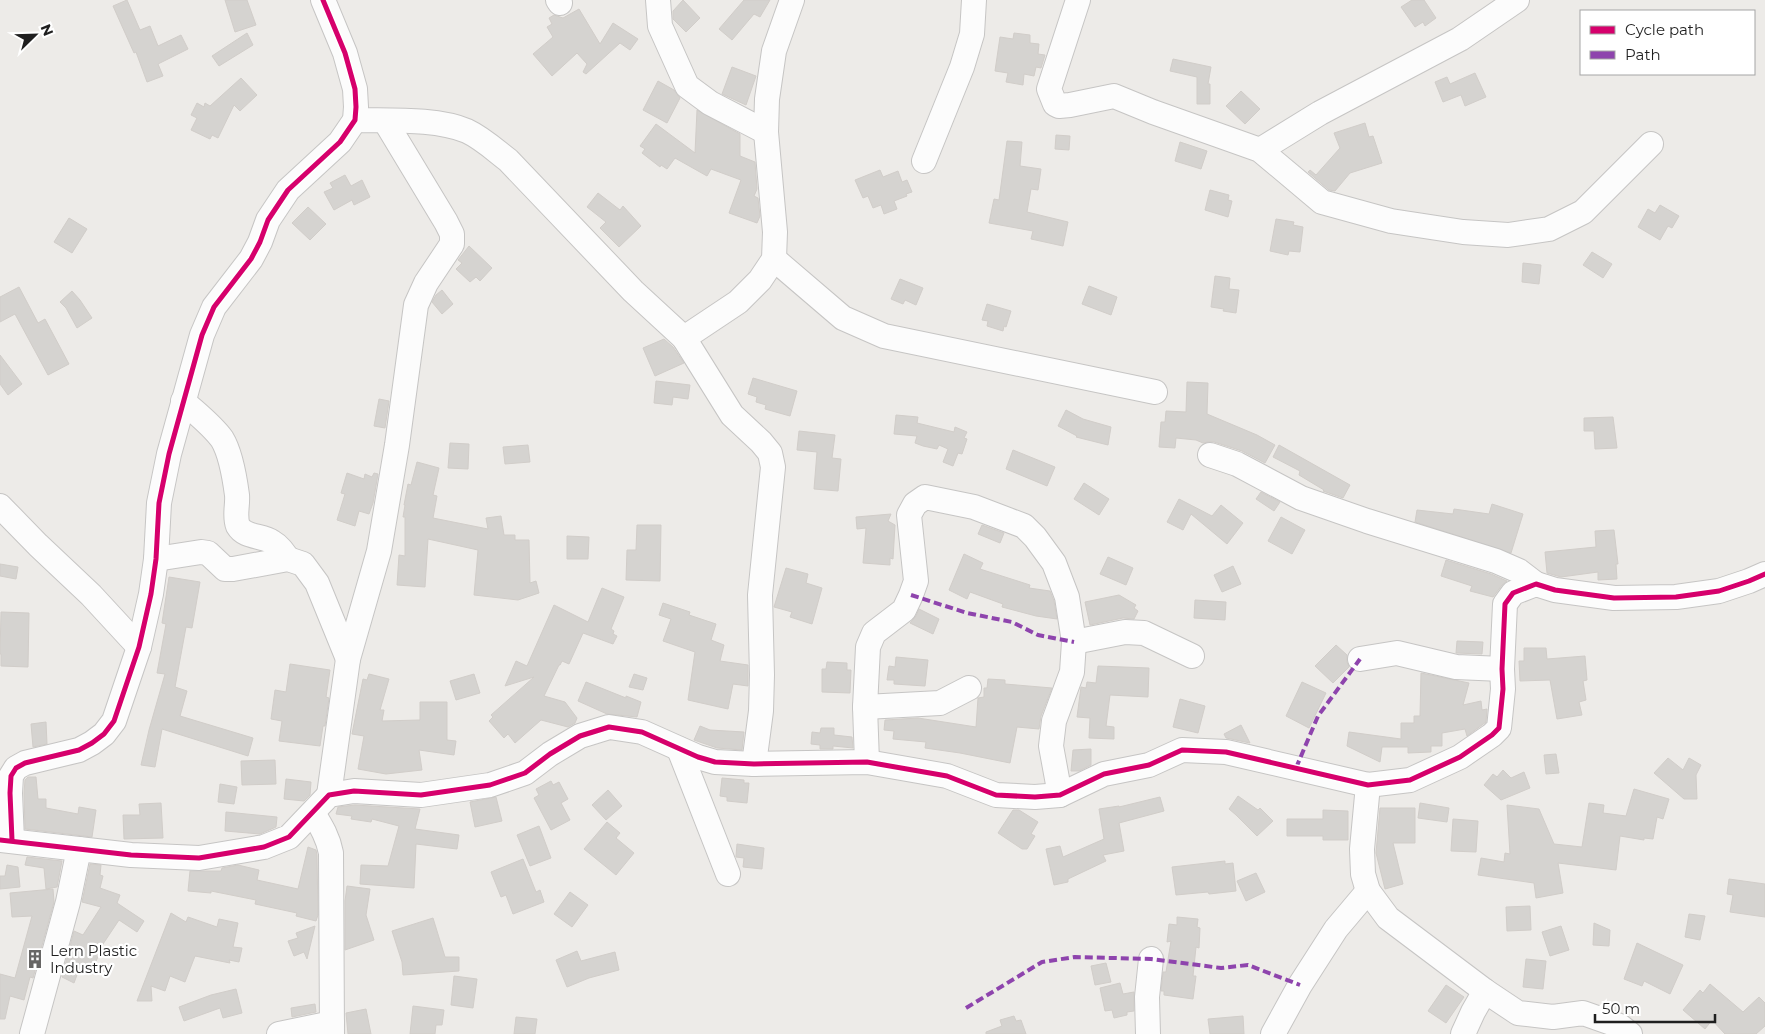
<svg xmlns="http://www.w3.org/2000/svg" width="1765" height="1034" viewBox="0 0 1765 1034" font-family="Montserrat,sans-serif">
<rect width="100%" height="100%" fill="#edebe8"/>
<g fill="#d5d3d0" stroke="#d1cdc9">
<path d="M127,0L140,30L150,26L158,46L181,35L188,49L158,64L163,76L147,82L136,52L134,53L113,6Z"/>
<path d="M225,0H247L256,25L235,32Z"/>
<path d="M683,0L700,18L686,32L673,19V11Z"/>
<path d="M744,0H770L760,17L754,14L732,40L719,29Z"/>
<path d="M1412,0H1424L1436,18L1425,26L1423,22L1415,27L1401,7Z"/>
<path d="M579,9L600,44L613,23L638,39L630,50L620,43L586,74L583,72L587,64L577,53L552,76L533,54L553,37L547,27L552,24L549,18L554,15L563,18Z"/>
<path d="M247,33L253,45L219,66L212,56Z"/>
<path d="M1014,33L1030,35V43L1039,44L1038,54L1045,55L1041,68L1036,67L1034,76L1024,74L1023,85L1006,82L1008,73L995,71L1000,37L1013,39Z"/>
<path d="M1173,59L1211,67L1208,84H1210V104H1197V77L1170,71Z"/>
<path d="M732,67L756,76L746,105L722,94Z"/>
<path d="M1475,73L1486,97L1465,106L1461,95L1443,102L1435,82L1447,77L1450,84Z"/>
<path d="M241,78L257,95L240,111L234,105L218,138L212,135L210,139L191,130L197,118L191,115L197,103L204,107L205,103L210,106Z"/>
<path d="M658,81L674,90L680,98L667,123L643,110Z"/>
<path d="M1241,91L1260,109L1245,124L1226,106Z"/>
<path d="M697,110L740,134V156L755,162L757,189L754,196L758,198L760,216L757,223L729,213L741,180L711,169L707,176L675,158L667,169L661,165L660,167L642,153L645,149L640,146L656,124L695,153Z"/>
<path d="M1365,123L1369,137L1373,136L1382,163L1350,173L1335,191L1329,190L1308,172L1310,170L1316,175L1340,148L1334,133Z"/>
<path d="M1056,135L1070,136L1069,150L1055,149Z"/>
<path d="M1007,141L1022,142L1020,166L1041,169L1038,190L1031,189L1027,212L1068,222L1063,246L1031,239L1033,231L989,223L994,199L999,200Z"/>
<path d="M1180,142L1207,151L1201,169L1175,161Z"/>
<path d="M880,170L883,177L898,171L902,182L907,180L912,192L906,194L907,196L894,201L897,209L884,214L881,205L873,208L868,196L863,198L855,180Z"/>
<path d="M345,175L351,186L362,180L370,197L354,205L352,200L334,210L324,192L333,188L330,183Z"/>
<path d="M1210,190L1229,195L1228,200L1232,201L1228,217L1205,210Z"/>
<path d="M598,193L620,210L623,206L641,226L619,247L600,228L606,222L587,207Z"/>
<path d="M1660,205L1679,216L1672,228L1668,226L1660,240L1638,227L1648,209L1655,213Z"/>
<path d="M308,207L326,224L310,240L292,223Z"/>
<path d="M69,218L87,229L72,253L54,242Z"/>
<path d="M1276,219L1294,222L1293,225L1303,227L1300,252L1289,251L1288,255L1270,251Z"/>
<path d="M469,246L492,268L480,281L476,277L470,282L456,269L462,263L458,260Z"/>
<path d="M1592,252L1612,264L1603,278L1583,265Z"/>
<path d="M1523,263L1541,265L1539,284L1522,282Z"/>
<path d="M1215,276L1230,278L1229,289L1239,290L1236,313L1223,311L1224,309L1211,307Z"/>
<path d="M900,279L923,288L916,305L905,300L903,304L891,299Z"/>
<path d="M1089,286L1117,297L1111,315L1082,304Z"/>
<path d="M19,287L38,323L45,319L69,364L48,375L15,314L0,322V297Z"/>
<path d="M442,290L453,304L442,314L432,302L436,295Z"/>
<path d="M72,291L80,300L92,318L77,328L66,308L60,302Z"/>
<path d="M987,304L1011,311L1006,327L1004,326L1003,331L987,326L988,321L982,320Z"/>
<path d="M664,339L673,347L684,363L655,376L643,348Z"/>
<path d="M0,355L22,384L8,395L0,384Z"/>
<path d="M753,378L797,391L790,416L765,409L766,405L756,402L757,397L748,394Z"/>
<path d="M656,381L690,385L688,399L673,397L672,405L654,403Z"/>
<path d="M1187,382L1208,383L1207,414L1257,435L1275,445L1265,463L1242,451L1214,442H1208L1203,443L1196,440L1176,438L1175,448L1159,447L1161,422H1165L1166,411L1186,412Z"/>
<path d="M379,399L389,401L385,428L374,426Z"/>
<path d="M1066,410L1083,419L1111,427L1108,445L1076,437L1077,436L1058,426Z"/>
<path d="M896,415L918,417L917,423L954,432L955,427L967,432L964,438L967,439L962,454L958,453L953,466L943,462L948,449L939,445L937,449L923,446L915,443L917,436L894,434Z"/>
<path d="M1613,417L1617,448L1595,449L1594,431H1584V418Z"/>
<path d="M799,431L835,435L832,458L841,459L838,491L814,489L817,452L797,450Z"/>
<path d="M450,443L469,444L468,469L448,468Z"/>
<path d="M528,445L530,462L505,464L503,447Z"/>
<path d="M1279,445L1350,485L1343,498L1323,491L1324,490L1299,475L1300,471L1273,457Z"/>
<path d="M1013,450L1055,467L1047,486L1006,469Z"/>
<path d="M417,462L439,468L433,495L437,496L433,518L488,529L486,518L501,516L504,535H515V540H529L530,583L536,581L539,593L518,600L474,595L478,550L428,539L425,587L397,585L399,555L405,556V517H403L405,505H404L408,484L411,485Z"/>
<path d="M347,473L364,479L365,474L372,477L374,473L378,474L373,503L369,514L359,511L355,526L337,520L345,494L341,493Z"/>
<path d="M1084,483L1109,499L1099,515L1074,499Z"/>
<path d="M1261,492L1280,502L1274,511L1256,499Z"/>
<path d="M1179,499L1212,516L1221,505L1243,523L1227,544L1191,514L1183,530L1167,522Z"/>
<path d="M1492,504L1523,514L1511,553L1415,522L1417,510L1453,514L1454,509L1489,514Z"/>
<path d="M891,514L888,521L895,525L893,559L890,558V565L863,563L866,528L857,529L856,517Z"/>
<path d="M1281,517L1305,530L1292,554L1268,541Z"/>
<path d="M637,525H661L660,581L626,580L627,550H636Z"/>
<path d="M982,525L1004,533L1000,543L978,534Z"/>
<path d="M1614,530L1618,564H1616L1617,579L1598,580V572L1561,577L1547,573L1545,552L1596,547L1595,531Z"/>
<path d="M567,536L589,537L588,559H567Z"/>
<path d="M964,554L983,563L980,569L1030,585L1029,588L1050,591L1054,601L1057,619L1036,616L1002,607L1003,604L970,592L967,599L949,590Z"/>
<path d="M1108,557L1133,568L1126,585L1100,574Z"/>
<path d="M1446,560L1491,574L1507,581L1502,585L1493,597L1470,591L1472,586L1441,576Z"/>
<path d="M0,564L18,567L16,579L0,576Z"/>
<path d="M1233,566L1241,584L1222,592L1214,575Z"/>
<path d="M786,568L808,574L806,583L822,588L812,624L790,617L792,612L774,607Z"/>
<path d="M169,577L200,582L192,628L186,627L175,687L187,691L180,716L253,738L248,756L162,729L155,767L141,765L149,730L165,674L157,673L166,624L162,623Z"/>
<path d="M602,588L624,597L611,629L614,631L613,634L617,636L613,644L583,633L569,664L562,661L560,665H559L544,696L565,702L577,718L575,723L568,727L541,720L515,743L508,734L504,738L489,721L493,717L491,715L534,677L505,686L516,661L527,666L554,605L588,622Z"/>
<path d="M1119,595L1136,605L1134,608L1138,611L1134,619L1123,618L1090,625L1085,602Z"/>
<path d="M1195,600L1226,602L1225,620L1194,618Z"/>
<path d="M663,603L690,612L689,615L716,624L711,640L724,645L720,661L748,665V686L733,684L728,709L688,700L695,652L663,641L671,619L659,615Z"/>
<path d="M919,609L939,619L933,634L910,623L916,616Z"/>
<path d="M1,612L29,613L28,667L1,666V654H0Z"/>
<path d="M1457,641L1483,642L1482,654L1456,653Z"/>
<path d="M1336,645L1347,655V662L1349,667L1333,683L1315,666Z"/>
<path d="M1524,648H1546L1547,659L1585,656L1587,680L1583,681L1586,700L1579,702L1582,715L1557,719L1550,680L1520,681L1519,661H1524Z"/>
<path d="M896,657L928,660L925,686L894,684V680H887L889,666L895,667Z"/>
<path d="M827,662L847,663V670H851L850,693L822,692V669H826Z"/>
<path d="M290,664L330,670L326,697L329,698L325,726H323L320,746L279,741L282,721L271,719L275,690L286,692Z"/>
<path d="M1098,666L1149,668L1148,697L1110,695L1106,726L1114,727V739L1089,738L1090,718L1077,717L1081,687L1086,688L1087,682L1096,683Z"/>
<path d="M1421,673L1469,683L1463,705L1481,701L1482,710L1487,709L1486,722L1467,736L1465,729L1442,733V746H1431V752L1408,753V747H1382L1380,762L1347,746L1349,732L1401,739V723H1414V716H1420Z"/>
<path d="M369,674L389,679L380,710H384L382,721L420,720V702H447V740L456,741L454,755L419,750L422,770L386,774L358,769L364,736L352,734L363,679L367,680Z"/>
<path d="M474,674L480,693L456,700L450,681Z"/>
<path d="M634,674L647,678L643,690L629,687Z"/>
<path d="M988,679L1005,680V684L1052,688L1041,716L1039,729L1017,727L1010,763L960,753L925,748L926,742L893,739L894,731L884,730L885,720L918,718L976,727L978,698L984,697V688H987Z"/>
<path d="M586,682L626,698V696L641,702L637,717L607,714L578,701Z"/>
<path d="M1302,682L1326,693L1309,728L1286,716Z"/>
<path d="M1180,699L1205,706L1198,733L1173,727Z"/>
<path d="M46,722L47,744L33,747L31,724Z"/>
<path d="M1241,725L1250,743L1226,738L1224,734Z"/>
<path d="M700,726L710,730L744,732L742,750L717,748L694,740Z"/>
<path d="M821,728H834V735L852,737L853,748L833,746V749H820V745L811,744L812,732L820,733Z"/>
<path d="M1091,749V765L1079,771H1071L1073,750Z"/>
<path d="M1556,754L1559,773L1546,774L1544,755Z"/>
<path d="M1668,758L1683,770L1689,758L1701,765L1696,775L1697,799H1684L1654,773Z"/>
<path d="M275,760L276,784L242,785L241,761Z"/>
<path d="M1503,770L1511,778L1524,772L1530,788L1501,800L1484,785L1493,774L1497,777Z"/>
<path d="M28,777H36L38,799H46V808L78,814L79,807L96,810L92,837L25,829L24,793L25,780Z"/>
<path d="M722,778L744,780V783H749L747,803L727,801V797L720,796Z"/>
<path d="M286,779L311,782L310,795L304,801L284,799Z"/>
<path d="M551,781L553,785L559,782L568,799L561,803L570,820L551,830L534,798L539,795L536,789Z"/>
<path d="M220,784L237,787L234,804L218,802Z"/>
<path d="M1634,789L1669,799L1663,819L1657,817L1653,839L1644,838V840L1620,836L1616,870L1558,863L1563,893L1536,898L1534,883L1478,875L1481,858L1504,862L1505,853L1510,854L1507,805L1539,809L1554,844L1582,847L1589,803L1604,805L1603,813L1626,816Z"/>
<path d="M608,790L622,806L606,820L592,805Z"/>
<path d="M1238,796L1258,810L1260,808L1273,821L1257,836L1236,815L1229,809Z"/>
<path d="M496,797L502,821L475,827L470,802Z"/>
<path d="M1160,797L1164,811L1119,823L1124,851L1103,855L1106,861L1068,879V882L1054,885L1046,849L1060,846L1063,857L1104,839L1099,809L1119,806V807Z"/>
<path d="M161,803L163,838L124,839L123,815H140L139,804Z"/>
<path d="M1420,803L1449,808L1447,822L1418,818Z"/>
<path d="M355,805L420,809L415,829L459,835L457,849L416,844L414,888L360,884L361,865L388,866L399,826L372,819L371,822L351,819L352,816L336,814L338,807Z"/>
<path d="M1380,808H1415V843H1393L1403,884L1385,889L1376,853Z"/>
<path d="M1013,810H1019L1038,822L1031,834L1035,836L1027,849H1022L998,833Z"/>
<path d="M1323,810L1348,811V840H1323V836H1287V819H1323Z"/>
<path d="M226,812L277,817L276,827L260,834L225,831Z"/>
<path d="M1453,819L1478,821L1476,852L1451,851Z"/>
<path d="M607,822L620,833L616,838L634,853L616,875L584,849Z"/>
<path d="M539,826L551,858L530,866L517,835Z"/>
<path d="M737,844L764,848L762,869L743,867L744,858L736,857V856Z"/>
<path d="M308,847L316,850L317,855L318,915L316,921L296,916L297,913L255,904L256,900L211,891V893L188,891L190,871H221L222,868L238,865L259,870L257,880L298,889Z"/>
<path d="M27,857L62,861L57,887L46,889L44,868L25,865Z"/>
<path d="M523,859L536,892L540,890L544,902L513,914L506,895L501,897L491,872Z"/>
<path d="M1225,861V864L1233,863L1236,891L1209,894L1208,892L1176,895L1172,867Z"/>
<path d="M90,864L101,865L100,875L103,876L100,888L120,895L117,903L144,921L137,932L119,920L103,944L93,969L81,964L74,983L62,977L74,931L83,935L101,907L82,902Z"/>
<path d="M7,865L18,867L20,887L0,889V876H5Z"/>
<path d="M1256,873L1265,892L1246,901L1237,881Z"/>
<path d="M1729,879L1765,884V917L1730,912L1733,895L1727,894Z"/>
<path d="M347,886L370,889L366,915L374,940L345,950V901Z"/>
<path d="M53,889L54,902L33,978L30,977L24,1000L10,996L5,1019H0V974L15,978L32,916L12,917L10,893Z"/>
<path d="M570,892L588,905L572,927L554,914Z"/>
<path d="M1530,906L1531,930L1507,931L1506,907Z"/>
<path d="M171,913L186,922L188,917L217,927L219,919L238,923L233,947L242,948L239,962L229,960L230,963L195,956L185,982L170,976L165,991L151,986L152,1001H137Z"/>
<path d="M1689,914L1705,916L1700,940L1685,937Z"/>
<path d="M1177,917L1198,919L1197,927L1200,928L1199,948L1196,947L1193,976H1196L1193,999L1164,995V991H1161L1163,972H1166L1171,941L1167,942L1169,924L1177,925Z"/>
<path d="M433,918L445,957H459V971L403,975L402,962L392,931Z"/>
<path d="M1594,923L1610,930L1609,946L1593,945Z"/>
<path d="M315,926L307,959L304,952L294,956L288,941L298,938L296,933Z"/>
<path d="M1561,926L1569,950L1550,956L1542,932Z"/>
<path d="M1637,943L1683,965L1670,994L1644,981L1642,986L1624,979Z"/>
<path d="M577,951L581,961L615,952L619,970L589,978L567,987L556,960Z"/>
<path d="M1526,959L1546,961L1543,989L1523,987Z"/>
<path d="M1106,963L1111,982L1095,985L1091,966Z"/>
<path d="M454,976L477,979L473,1008L451,1005Z"/>
<path d="M1120,983L1123,994L1134,992V1011L1127,1012V1015L1114,1018L1112,1010L1105,1011L1100,988Z"/>
<path d="M1710,984L1743,1012L1759,997L1765,1003V1026L1756,1034H1725L1712,1020L1705,1029L1683,1010L1700,990L1703,993Z"/>
<path d="M1446,985L1464,997L1446,1023L1428,1011Z"/>
<path d="M236,989L242,1013L223,1018L220,1008L184,1021L179,1007L211,995Z"/>
<path d="M315,1004L316,1012L292,1017L291,1008Z"/>
<path d="M413,1006L444,1010L442,1025H436L435,1034H410Z"/>
<path d="M366,1009L371,1034H348L346,1013Z"/>
<path d="M1014,1016L1016,1021L1021,1020L1026,1034H986V1032L1002,1026L1000,1020Z"/>
<path d="M1243,1016L1244,1034H1210L1208,1019Z"/>
<path d="M516,1017L537,1019L535,1034H514Z"/>
</g>
<g fill="none" stroke-linecap="round" stroke-linejoin="round">
<g stroke="#c6c5c4" stroke-width="26">
<g id="minor">
<path d="M558,0L560,3"/>
<path d="M658,0L660,26L687,86L710,103L766,132"/>
<path d="M1078,0L1049,89L1055,104L1059,106L1070,105L1114,96L1153,112L1260,150L1322,202L1391,221L1463,232L1508,235L1549,229L1583,212L1651,144"/>
<path d="M355,120C389,121 436,118 467,131C482,138 495,150 508,160L633,291L684,338L732,415L761,442L770,453L773,467L760,595L762,675L761,711L754,764"/>
<path d="M1260,150L1320,113L1460,39L1517,0"/>
<path d="M924,161L962,67L972,34L974,0"/>
<path d="M774,259L843,318L884,336L1155,392"/>
<path d="M684,338L738,302L760,280L774,259L775,232L766,132L767,99L774,51L792,0"/>
<path d="M183,401C196,413 212,425 222,439C230,452 235,480 237,495C238,505 234,516 238,526C245,538 262,535 272,542C279,546 283,552 288,559"/>
<path d="M1210,455L1237,464L1301,498L1367,521L1496,561L1519,571L1536,584"/>
<path d="M0,506L38,545L91,595L139,647"/>
<path d="M156,559L201,552L208,553L225,569H233L288,559L303,564L317,583L348,659"/>
<path d="M1074,642L1125,632L1144,633L1192,656"/>
<path d="M1360,659L1397,653L1456,667L1502,669"/>
<path d="M865,707L940,703L969,688"/>
<path d="M679,749L728,874"/>
<path d="M867,762L865,707L868,647L874,633L904,610L911,595L916,581L909,515L915,504L925,497L974,507L1024,526L1035,537L1054,563L1067,597L1074,642L1072,672L1054,721L1051,746L1060,795"/>
<path d="M1368,785L1362,849L1363,874L1368,891L1388,918L1485,991L1518,1013L1553,1017L1583,1013L1620,1026L1630,1034"/>
<path d="M329,795L348,659L379,551L397,445L416,305L426,283L452,244V234L446,222L385,121"/>
<path d="M313,813C321,826 328,837 331,853L332,1034"/>
<path d="M0,840L131,855L199,858L264,847L289,837L329,795L354,791L421,795L490,785L525,773L550,754L580,736L609,727L642,732L698,757L715,762L754,764L867,762L947,776L996,795L1035,797L1060,795L1104,774L1149,765L1182,750L1226,752L1368,785L1410,780L1460,757L1492,735L1499,728L1503,689L1502,669L1505,604L1513,593L1536,584L1555,590L1614,598L1676,597L1719,591L1749,581L1765,574"/>
<path d="M12,840L10,793L11,776L16,768L25,763L79,750L92,743L104,734L114,721L139,647L151,594L156,559L159,503L169,454L202,335L214,307L251,259L260,242L268,220L288,190L340,142L355,120L356,107L355,89L345,53L323,0"/>
<path d="M32,1034L68,902L79,849"/>
<path d="M279,1034L332,1023"/>
<path d="M1148,1034L1147,997L1151,959"/>
<path d="M1273,1034L1300,985L1336,929L1368,891"/>
<path d="M1463,1034L1473,1012L1485,991"/>
</g>
</g>
<use href="#minor" stroke="#fcfcfc" stroke-width="24"/>
<g stroke="#8e44ad" stroke-width="4" stroke-dasharray="8 4" stroke-linecap="butt">
<path d="M911,595L967,613L1012,622L1038,635L1074,642"/>
<path d="M1296,768L1318,716L1360,659"/>
<path d="M966,1008L1042,962L1075,957L1151,959L1221,968L1248,965L1300,985"/>
</g>
<g stroke="#fff" stroke-width="8">
<g id="cycleway">
<path d="M0,840L131,855L199,858L264,847L289,837L329,795L354,791L421,795L490,785L525,773L550,754L580,736L609,727L642,732L698,757L715,762L754,764L867,762L947,776L996,795L1035,797L1060,795L1104,774L1149,765L1182,750L1226,752L1368,785L1410,780L1460,757L1492,735L1499,728L1503,689L1502,669L1505,604L1513,593L1536,584L1555,590L1614,598L1676,597L1719,591L1749,581L1765,574"/>
<path d="M12,840L10,793L11,776L16,768L25,763L79,750L92,743L104,734L114,721L139,647L151,594L156,559L159,503L169,454L202,335L214,307L251,259L260,242L268,220L288,190L340,142L355,120L356,107L355,89L345,53L323,0"/>
</g>
</g>
<use href="#cycleway" stroke="#d6006c" stroke-width="5"/>
</g>
<defs>
<g id="building-bare" transform="scale(1.5)"><path d="M-4-6H4V6H1V3H-1V6H-4ZM-2.5-4.3h1.7v1.8h-1.7ZM.8-4.3h1.7v1.8H.8ZM-2.5-1h1.7V.8h-1.7ZM.8-1h1.7V.8H.8Z" fill="#676665" stroke="#fff" stroke-width="2.5" paint-order="stroke"/></g>
</defs>
<g fill-rule="evenodd">
<use href="#building-bare" x="35" y="959"/>
</g>
<g text-anchor="middle" dominant-baseline="central" stroke-width="4.5" stroke-linejoin="round" paint-order="stroke">
<g font-size="15" fill="#1f1f1f" stroke="#fff" text-anchor="start">
<text x="50" y="950">Lern Plastic<tspan x="50" dy="17">Industry</tspan></text>
</g>
</g>
<rect x="1580" y="10" width="175" height="65" fill="#ffffff" stroke="#a5a5a5"/>
<rect x="1590" y="26" width="25" height="8" fill="#d6006c" stroke="#a5a5a5"/>
<text x="1625" y="35" font-size="15" fill="#1f1f1f">Cycle path</text>
<rect x="1590" y="51" width="25" height="8" fill="#8e44ad" stroke="#a5a5a5"/>
<text x="1625" y="60" font-size="15" fill="#1f1f1f">Path</text>
<g transform="translate(35 35) rotate(67)" stroke="#ffffff" stroke-width="4" paint-order="stroke">
<path d="M0-4L9 19L0 12L-9 19Z" fill="#1f1f1f"/>
<text y="-8" font-size="14" font-weight="bold" text-anchor="middle" fill="#1f1f1f">N</text>
</g>
<path d="M1595 1014v8h120v-8" fill="none" stroke="#1f1f1f" stroke-width="2.5"/>
<text x="1602" y="1014" font-size="15" fill="#1f1f1f" stroke="#ffffff" stroke-width="4" paint-order="stroke">50 m</text>
</svg>
